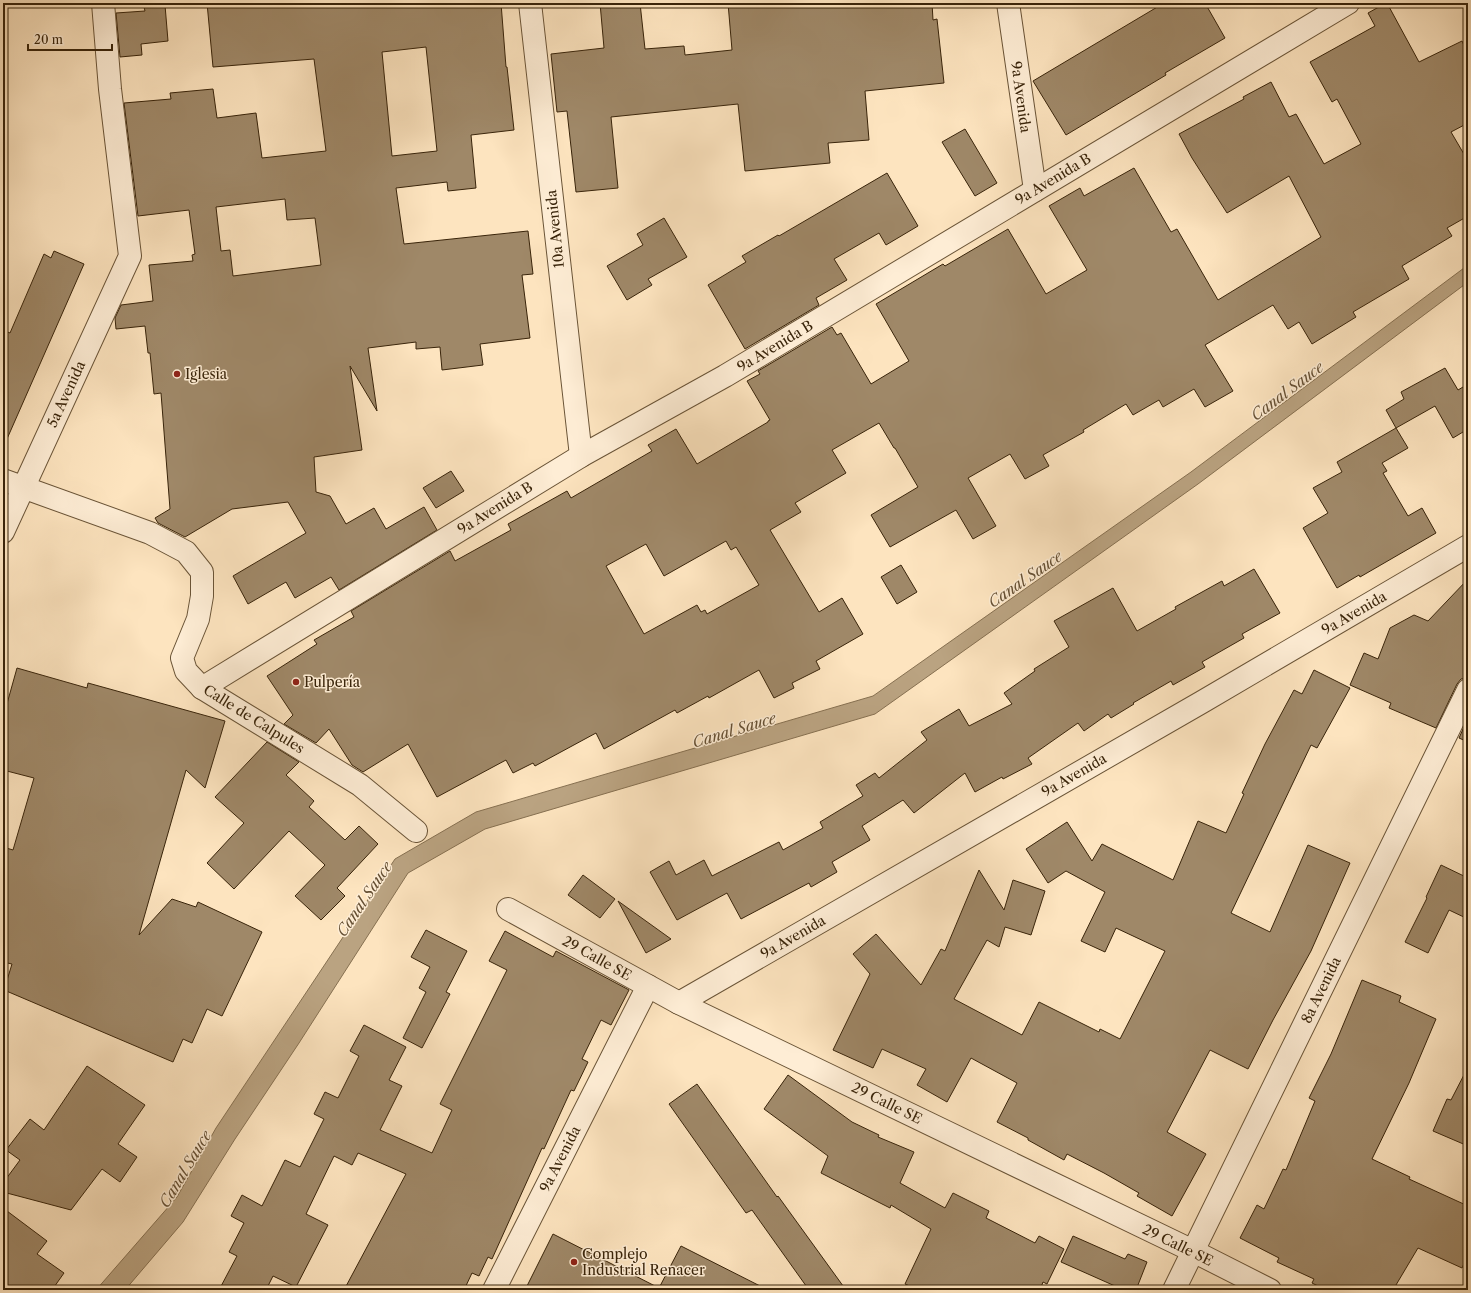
<svg xmlns="http://www.w3.org/2000/svg" width="1471" height="1293" viewBox="0 0 1471 1293" font-family="'Libre Caslon Text',serif">
<rect width="100%" height="100%" fill="#fde4bf"/>
<filter id="stains"><feTurbulence type="fractalNoise" baseFrequency=".005" numOctaves="4"/><feColorMatrix values="0 0 0 0 .2 0 0 0 0 .09 0 0 0 0 .02 0 0 0 .5 -.17"/></filter>
<radialGradient id="worn" r=".72"><stop offset=".6" stop-color="#630" stop-opacity="0"/><stop offset="1" stop-color="#630" stop-opacity=".3"/></radialGradient>
<path fill="#baa381" stroke="#867051" d="M1468,265V282L1198,484L875,714L485,829L408,873L299,1043L235,1139L183,1222L125,1290H96L177,1197L216,1128L395,859L476,812L873,696L1191,472Z"/>
<g fill="#9f8868" stroke="#39240a" fill-rule="evenodd">
<path d="M207,3H501L506,67H507L514,130L471,135L476,188L448,191L447,182L396,188L404,244L528,231L533,274L522,275L530,338L480,344L483,365L442,370L440,347L416,349V342L368,348L377,411L350,366L362,450L314,457L316,492L330,496L346,524L374,508L386,529L424,507L437,530L339,590L331,577L295,598L286,582L248,604L233,576L306,533L288,502L232,509L185,537L158,523L155,518L170,509L161,393L154,394L150,353H148L145,326L116,329L115,318L121,305L153,301L149,265L193,261L192,255L195,254L189,210L138,216L124,103L171,99L170,93L213,89L217,118L256,113L262,158L326,151L314,59L213,67ZM426,47L437,151L392,156L382,52ZM285,199L287,220L315,218L321,265L233,276L230,250L221,251L216,207Z"/>
<path d="M600,3H640L645,49L684,46L685,55L732,50L728,3H932L933,20L937,19L944,83L865,91L869,140L828,143L830,163L745,171L738,104L611,117L618,188L576,192L567,111L557,112L551,54L604,48Z"/>
<path d="M1164,3H1205L1225,38L1165,73L1166,75L1066,135L1033,81Z"/>
<path d="M1386,3H1387L1419,62L1462,41L1468,54V123L1451,132L1468,161V216L1447,228L1452,236L1402,266L1409,279L1353,312L1356,317L1312,344L1299,322L1288,329L1273,305L1205,345L1233,391L1205,407L1194,389L1163,407L1159,400L1133,415L1126,404L1083,430L1084,432L1043,455L1049,466L1025,479L1010,454L968,478L996,526L973,539L956,510L890,547L871,515L918,487L895,448H894L879,423L832,450L846,473L795,503L801,512L770,530L819,612L842,598L863,634L816,661L820,669L792,683L794,688L774,698L759,670L709,698L708,696L677,713L675,710L604,749L596,733L535,766L533,763L513,773L506,760L437,797L408,744L363,772L352,765L329,729L316,743L284,724L293,715L267,676L317,644L314,640L354,617L351,611L450,551L455,561L511,530L508,524L567,491L571,498L652,451L648,445L676,429L697,464L768,422V421L770,420L747,381L760,374L758,371L832,327L837,335L841,333L871,384L909,361L876,304L943,264L945,266L1008,229L1046,294L1087,270L1049,206L1080,188L1084,196L1134,168L1171,232L1177,229L1218,300L1321,237L1289,176L1227,213L1192,158L1179,134L1244,99L1243,97L1271,82L1289,117L1296,114L1324,164L1361,144L1337,99L1332,102L1310,62L1375,26L1368,13ZM726,541L731,550L736,547L759,585L707,614L705,610L701,612L697,605L644,634L606,566L646,544L664,576Z"/>
<path d="M165,5L168,41L141,44L142,55L120,57L116,13L145,11L144,7Z"/>
<path d="M965,129L997,183L975,196L942,142Z"/>
<path d="M887,173L918,226L886,245L879,233L834,259L847,280L816,298L819,305L745,349L708,285L746,262L742,256L778,235L779,236Z"/>
<path d="M664,218L687,257L648,279L652,285L627,300L607,266L643,245L637,234Z"/>
<path d="M54,251L84,264L3,448V330L10,333L44,254L51,258Z"/>
<path d="M1445,368L1458,390L1468,384V429L1453,438L1435,406L1396,428L1408,448L1382,463L1387,471L1383,473L1408,516L1422,508L1436,533L1360,577L1359,575L1337,588L1303,528L1328,513L1313,488L1342,472L1337,462L1396,428L1386,410L1404,399L1401,392Z"/>
<path d="M451,471L464,491L436,508L423,488Z"/>
<path d="M901,565L917,592L897,604L881,577Z"/>
<path d="M1254,569L1280,613L1242,634L1244,638L1202,662L1205,667L1173,685L1171,681L1133,703L1134,704L1111,718L1108,714L1084,731L1078,723L1028,758L1032,764L1003,779L1002,777L975,792L965,773L914,813L903,800L862,826L870,840L832,862L837,872L811,887L809,883L741,919L727,893L677,920L650,872L669,861L676,875L704,860L712,876L779,842L783,850L823,828L820,822L863,796L856,785L875,773L879,778L927,740L921,732L959,709L969,726L1012,704L1004,693L1035,671L1034,669L1069,647L1054,621L1113,588L1137,631L1176,609L1175,607L1222,581L1224,586Z"/>
<path d="M1468,579V678L1461,679L1457,684L1436,728L1389,708L1391,703L1350,685L1364,653L1378,659L1390,628L1414,615L1428,621Z"/>
<path d="M17,668L87,688L88,683L225,721L205,788L186,770L139,935L172,899L196,907L198,902L262,932L222,1016L207,1009L192,1043L183,1039L173,1062L4,990L12,964L3,962V847L13,850L34,778L3,770V718Z"/>
<path d="M1314,670L1350,688L1317,748L1311,745L1231,913L1270,932L1308,845L1350,863L1311,951L1273,1020L1248,1069L1210,1050L1167,1132L1206,1154L1172,1216L1137,1196L1139,1193L1104,1173L1067,1154L1064,1160L1028,1140V1138L997,1122L1017,1083L971,1058L947,1102L917,1085L926,1069L882,1049L873,1068L833,1050L870,974L853,954L876,934L921,985L941,949L945,951L979,870L1004,910L1013,880L1045,891L1031,935L1005,927L999,947L987,940L954,999L1022,1035L1039,1002L1099,1032L1100,1029L1120,1039L1165,951L1116,928L1105,952L1081,941L1105,892L1066,871L1048,883L1026,849L1067,822L1092,861L1102,844L1173,880L1198,821L1226,833L1244,794L1242,793L1265,744L1294,690L1302,694Z"/>
<path d="M1468,718V742L1459,738Z"/>
<path d="M267,742L299,762L286,775L314,801L309,807L345,840L359,826L378,844L337,888L345,896L321,920L295,896L325,865L289,831L234,889L207,863L244,823L215,797Z"/>
<path d="M1441,865L1468,878V919L1449,910L1428,953L1405,942L1427,898L1426,897Z"/>
<path d="M583,875L615,899L600,918L568,895Z"/>
<path d="M618,901L671,939L646,953Z"/>
<path d="M426,930L467,951L446,992L450,994L422,1048L403,1038L426,992L419,988L430,967L411,957Z"/>
<path d="M505,931L553,957L556,951L629,990L611,1025L601,1020L582,1059L588,1062L574,1091L571,1090L544,1149L542,1148L492,1259L488,1257L479,1276L472,1273L464,1290H344L406,1174L358,1153L352,1165L334,1156L306,1214L328,1225L296,1287L273,1276L266,1290H219L237,1256L229,1252L244,1223L231,1216L242,1195L262,1206L285,1160L300,1167L324,1119L314,1114L325,1092L338,1098L359,1056L350,1051L364,1025L406,1047L389,1080L402,1086L380,1130L432,1153L452,1110L440,1104L507,970L489,961Z"/>
<path d="M1362,980L1401,996L1399,1002L1436,1019L1409,1083L1372,1159L1410,1177L1409,1179L1468,1206V1255L1462,1268L1418,1248L1393,1290H1326L1312,1283L1314,1279L1277,1262L1279,1258L1240,1238L1257,1205L1264,1209L1283,1169L1286,1170L1315,1101L1309,1098L1331,1054Z"/>
<path d="M87,1066L145,1105L118,1144L137,1157L120,1182L102,1169L71,1210L3,1192V1183L20,1160L6,1150L30,1119L44,1130Z"/>
<path d="M1468,1067V1146L1433,1131L1447,1099L1451,1100Z"/>
<path d="M788,1075L852,1122L879,1135L878,1137L914,1152L900,1183L945,1208L953,1193L989,1211L986,1218L1035,1243L1039,1236L1064,1249L1047,1284L1043,1282L1040,1290H919L905,1284L931,1229L891,1205L890,1208L821,1173L828,1156L764,1109Z"/>
<path d="M697,1084L777,1197L778,1196L846,1290H809L752,1210L746,1213L669,1104Z"/>
<path d="M3,1208L47,1241L37,1254L64,1273L52,1290H3Z"/>
<path d="M553,1234L659,1288L681,1246L768,1290H525Z"/>
<path d="M1073,1236L1125,1259L1128,1254L1147,1262L1136,1290H1124L1061,1262Z"/>
</g>
<g fill="none" stroke-linecap="round" stroke-linejoin="round">
<g stroke="#6a5437" stroke-width="24">
<g id="minor">
<path d="M530,3L581,456"/>
<path d="M1008,3L1035,190"/>
<path d="M3,480L150,533L186,552L202,572V596L198,619L182,658L186,671L202,688L360,785L416,831"/>
<path d="M3,532L130,256L110,89L103,3"/>
<path d="M202,688L581,456L725,376L1348,3"/>
<path d="M508,909L679,1003L1193,1251L1270,1290"/>
<path d="M679,1003L1202,702L1468,546"/>
<path d="M494,1290L648,986"/>
<path d="M1174,1290L1468,690"/>
</g>
</g>
<use href="#minor" stroke="#feedd5" stroke-width="22"/>
</g>
<g fill="#8f2418" stroke="#feedd5" stroke-width="1.5">
<circle cx="177" cy="374" r="4"/>
<circle cx="296" cy="682" r="4"/>
<circle cx="574" cy="1262" r="4"/>
</g>
<g text-anchor="middle" dominant-baseline="central" stroke-width="3" stroke-linejoin="round" paint-order="stroke">
<g font-size="14" fill="#39240a" stroke="#feedd5">
<text transform="translate(1021 97) rotate(82)">9a Avenida</text>
<text transform="translate(1053 179) rotate(-31)">9a Avenida B</text>
<text transform="translate(555 229) rotate(-96)">10a Avenida</text>
<text transform="translate(775 346) rotate(-31)">9a Avenida B</text>
<text transform="translate(66 394) rotate(-65)">5a Avenida</text>
<text transform="translate(495 508) rotate(-32)">9a Avenida B</text>
<text transform="translate(1354 613) rotate(-30)">9a Avenida</text>
<text transform="translate(254 719) rotate(32)">Calle de Calpules</text>
<text transform="translate(1074 775) rotate(-30)">9a Avenida</text>
<text transform="translate(793 937) rotate(-30)">9a Avenida</text>
<text transform="translate(597 958) rotate(29)">29 Calle SE</text>
<text transform="translate(1321 990) rotate(-64)">8a Avenida</text>
<text transform="translate(887 1103) rotate(26)">29 Calle SE</text>
<text transform="translate(560 1159) rotate(-63)">9a Avenida</text>
<text transform="translate(1178 1245) rotate(26)">29 Calle SE</text>
</g>
<g font-size="14" fill="#39240a" stroke="#feedd5" text-anchor="start">
<text x="185" y="374">Iglesia</text>
<text x="304" y="682">Pulpería</text>
<text x="582" y="1254">Complejo<tspan x="582" dy="16">Industrial Renacer</tspan></text>
</g>
<g font-size="15" font-style="italic" fill="#665034" stroke="#feedd5">
<text transform="translate(1287 391) rotate(-37)">Canal Sauce</text>
<text transform="translate(1025 579) rotate(-35)">Canal Sauce</text>
<text transform="translate(734 730) rotate(-17)">Canal Sauce</text>
<text transform="translate(364 899) rotate(-56)">Canal Sauce</text>
<text transform="translate(185 1169) rotate(-59)">Canal Sauce</text>
</g>
</g>
<rect width="1471" height="1293" fill="none" stroke="#fde4bf" stroke-width="16"/>
<rect x="4" y="4" width="1463" height="1285" fill="none" stroke="#39240a" stroke-width="2"/>
<rect x="8" y="8" width="1455" height="1277" fill="none" stroke="#39240a"/>
<path d="M28 44v6h84v-6" fill="none" stroke="#39240a" stroke-width="2"/>
<text x="34" y="44" font-size="12" fill="#39240a" stroke="#feedd5" stroke-width="3" paint-order="stroke">20 m</text>
<rect width="100%" height="100%" filter="url(#stains)"/>
<rect width="100%" height="100%" fill="url(#worn)"/>
</svg>
